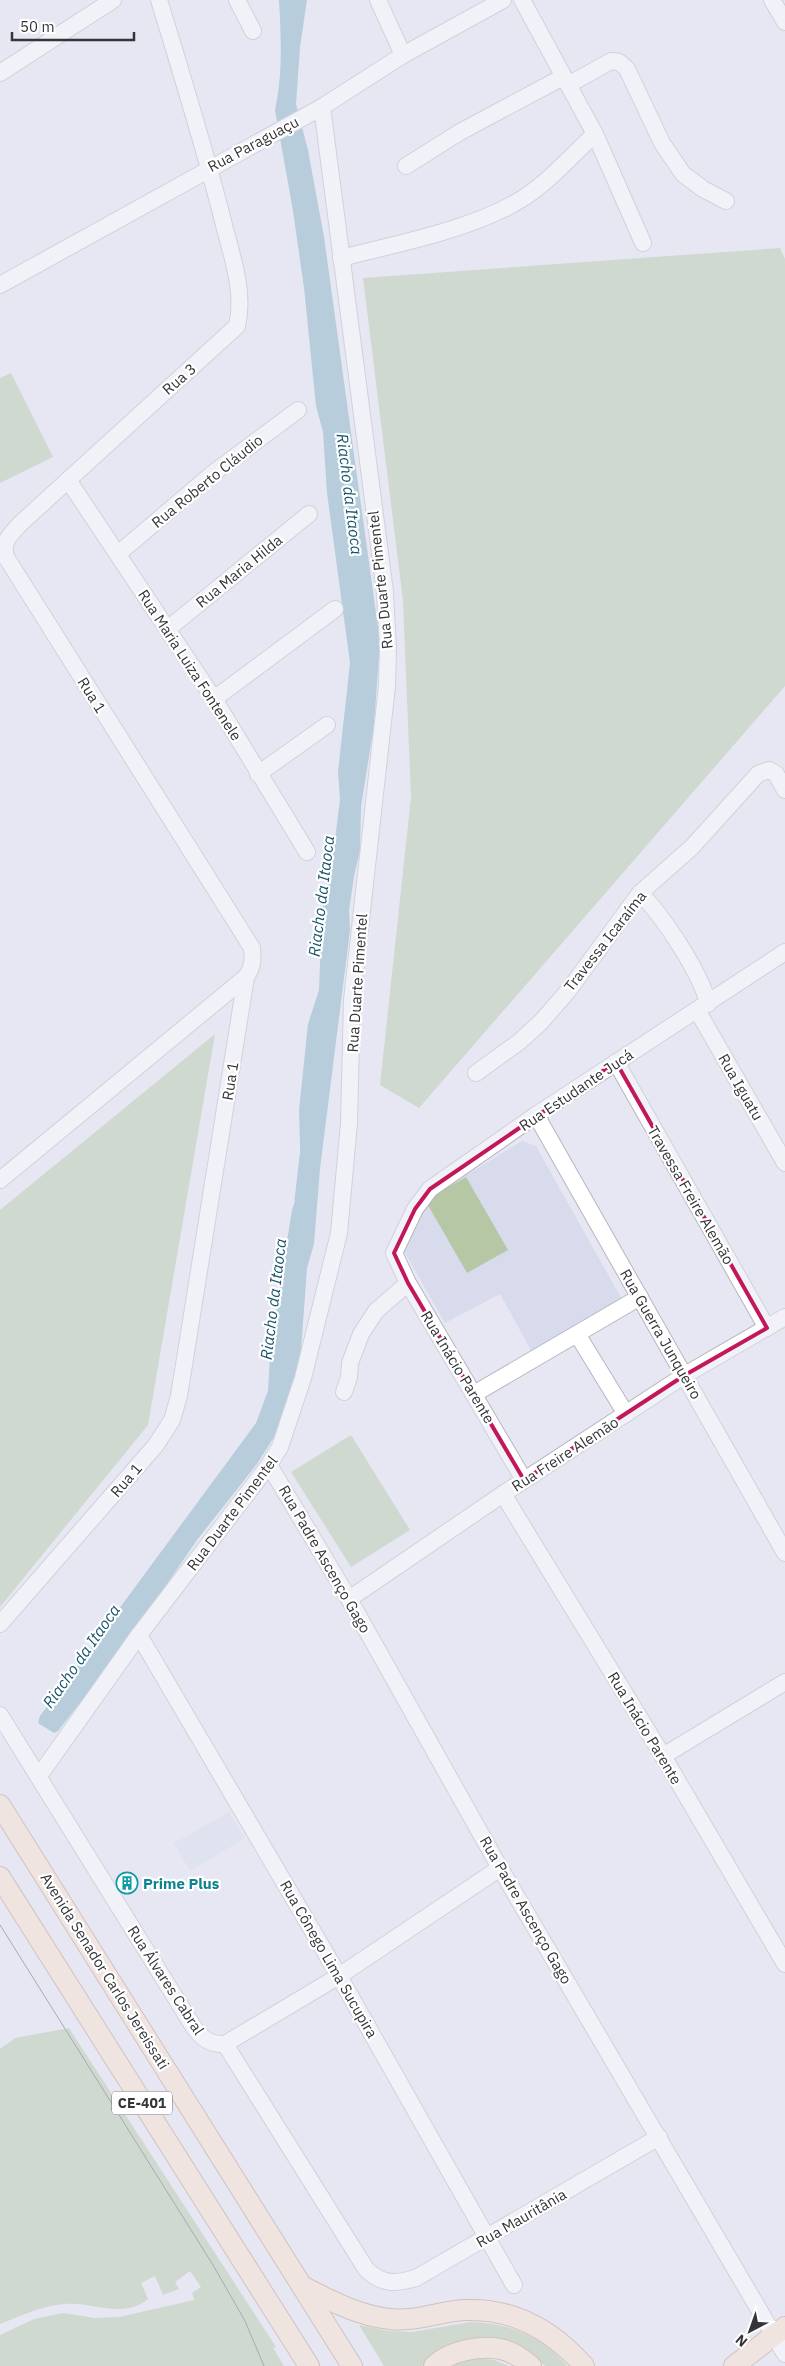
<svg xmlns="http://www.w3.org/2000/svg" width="785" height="2366" viewBox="0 0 785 2366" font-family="'IBM Plex Sans',sans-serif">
<rect width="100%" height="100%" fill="#e6e7f2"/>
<g fill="#d8dbec">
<path d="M522,1141L536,1146L624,1303L533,1354L500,1294L445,1323L403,1249L424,1201Z"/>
<path d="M229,1812L245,1838L190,1871L174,1843Z"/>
</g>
<g fill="#b6c7a5">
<path d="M780,248L785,259V686L419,1108L380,1085L411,797L403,601L363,278Z"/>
<path d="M11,373L53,457L0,483V378Z"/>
<path d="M215,1034L148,1425L0,1607V1210Z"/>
<path d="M466,1177L508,1250L467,1273L425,1200Z"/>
<path d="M351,1435L410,1530L351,1567L291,1472Z"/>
<path d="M69,2028L276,2347L273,2348L284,2366H0V2335L34,2319L63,2313L95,2318L119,2317L194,2300L192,2293L201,2287L190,2271L175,2282L179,2289L163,2295L155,2276L141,2283L148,2299C123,2320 92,2301 64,2304C42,2306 20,2316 0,2324V2049L15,2038Z"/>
<path d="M471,2322C508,2323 544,2336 567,2366H545L532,2355L427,2361L422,2366H384L359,2325L389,2331L412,2332Z"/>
<path d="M476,2358L494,2360L509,2366H451Z"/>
</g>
<path fill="#7fadc0" d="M279,0H307L300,47L296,104L308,150L324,237L380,642L374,725L361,807L360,851L354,876L349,911L350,930L320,1169L314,1244L307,1268L300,1364L281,1426L257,1464L197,1540L125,1645L58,1731L54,1733L38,1723L40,1716L256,1423L268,1391L270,1357L283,1265L292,1210L301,1183L299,1110L308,1024L319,990L322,909L335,840L340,799L338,772L350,663L327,493L323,432L316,406L304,288L293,211L275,110C283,74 281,37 279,0Z"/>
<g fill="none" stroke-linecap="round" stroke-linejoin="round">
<path stroke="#7fadc0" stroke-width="5" d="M297,1200L302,1156"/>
<g stroke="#b5b6c0" stroke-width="18">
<g id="minor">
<path d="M237,0L253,31"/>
<path d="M378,0L403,55"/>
<path d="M522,0L595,134L643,243"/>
<path d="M772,0L785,22"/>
<path d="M0,73L113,0"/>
<path d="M568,85L611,61L619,62L627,69L662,143L683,174L703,189L726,201"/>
<path d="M406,166L460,132L563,77"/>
<path d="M341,258C396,244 473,229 520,200C548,183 571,156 595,134"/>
<path d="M0,285L322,107L403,55L503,0"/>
<path d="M68,480L214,699L307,852"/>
<path d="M118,554L212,474L298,410"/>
<path d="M169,628L309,514"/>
<path d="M214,699L335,609"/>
<path d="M258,774L327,725"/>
<path d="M640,893C663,916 701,973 708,1004"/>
<path d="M697,1010L785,1163"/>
<path d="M616,1062L767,1328"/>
<path d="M476,1073L519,1042L541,1022L568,991L640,893L692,847L758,774L769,770L776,774L785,790"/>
<path d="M536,1115L785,1553"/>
<path d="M0,1180L246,977"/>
<path d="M577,1334L626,1414"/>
<path d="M344,1392L349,1377L350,1363L361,1334L376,1311L408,1283"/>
<path d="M474,1394L640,1297"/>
<path d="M269,1465L349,1599L500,1868L785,2354"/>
<path d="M524,1480L408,1283L394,1253L415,1209L430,1189L536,1115L785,952"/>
<path d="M503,1494L663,1756L785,1964"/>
<path d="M349,1599L503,1494L685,1375L785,1317"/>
<path d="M0,1624L156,1445L172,1420L179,1396L246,977C253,967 253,960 252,948L6,557C1,542 11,534 21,523L237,326C245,293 232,256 224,225C205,149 182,75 159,0"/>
<path d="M139,1635L339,1976L514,2285"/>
<path d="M0,1715L193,2026C201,2038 210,2045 225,2044L339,1976L500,1868"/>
<path d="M663,1756L785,1682"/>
<path d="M39,1776L139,1635L269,1465L280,1447L303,1378L339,1233L349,1123L352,1000L387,686L388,647L385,592L322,107"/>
<path d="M225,2044L366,2269C382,2285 396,2284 416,2278L659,2137"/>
</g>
</g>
<g stroke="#b59684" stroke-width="22">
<g id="major">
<path d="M0,1805L352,2366"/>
<path d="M0,1877L309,2366"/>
<path d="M302,2286C329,2300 359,2316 390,2319C416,2322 440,2311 465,2310C514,2308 553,2331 584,2366"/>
<path d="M434,2366C449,2351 480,2345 500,2349C511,2351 523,2359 531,2366"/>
<path d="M734,2366L785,2327"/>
</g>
</g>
<use href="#minor" stroke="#fff" stroke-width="16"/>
<use href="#major" stroke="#fddfcd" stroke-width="20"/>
<path stroke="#5c5d62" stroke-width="1" d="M0,1925L213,2265L245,2321L264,2366"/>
</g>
<path d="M0 0H785V2366H0ZM616,1062L767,1328L685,1375L524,1480L408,1283L394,1253L415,1209L430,1189Z" fill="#e6e7f2" fill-opacity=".55" fill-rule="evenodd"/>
<path fill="none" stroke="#c2185b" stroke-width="4" stroke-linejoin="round" d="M616,1062L767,1328L685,1375L524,1480L408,1283L394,1253L415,1209L430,1189Z"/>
<defs>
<g id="building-ring" transform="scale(1.125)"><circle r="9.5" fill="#fff" stroke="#0f9aa8" stroke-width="1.5"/><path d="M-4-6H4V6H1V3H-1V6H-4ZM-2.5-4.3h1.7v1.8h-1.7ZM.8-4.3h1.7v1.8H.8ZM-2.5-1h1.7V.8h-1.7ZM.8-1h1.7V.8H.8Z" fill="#0f9aa8"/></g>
</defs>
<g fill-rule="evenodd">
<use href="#building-ring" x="127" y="1883"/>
</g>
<g text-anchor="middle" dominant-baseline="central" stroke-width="4.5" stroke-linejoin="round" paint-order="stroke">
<rect fill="#fff" stroke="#717274" stroke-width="1" x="112" y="2091.5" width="60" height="23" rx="4"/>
<g font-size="14" font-weight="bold" fill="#343539">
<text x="142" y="2103">CE-401</text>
</g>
<g font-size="15" fill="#343539" stroke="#fff">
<text transform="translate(253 144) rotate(-28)">Rua Paraguaçu</text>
<text transform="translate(179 379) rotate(-41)">Rua 3</text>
<text transform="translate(207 481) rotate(-39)">Rua Roberto Cláudio</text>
<text transform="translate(239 571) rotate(-39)">Rua Maria Hilda</text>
<text transform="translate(380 580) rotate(-96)">Rua Duarte Pimentel</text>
<text transform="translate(190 665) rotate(57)">Rua Maria Luiza Fontenele</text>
<text transform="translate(92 695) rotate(58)">Rua 1</text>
<text transform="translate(605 941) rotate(-52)">Travessa Icaraíma</text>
<text transform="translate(357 983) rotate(-86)">Rua Duarte Pimentel</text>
<text transform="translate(230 1081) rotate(-81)">Rua 1</text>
<text transform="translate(741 1087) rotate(60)">Rua Iguatu</text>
<text transform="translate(576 1090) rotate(-34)">Rua Estudante Jucá</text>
<text transform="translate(691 1195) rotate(60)">Travessa Freire Alemão</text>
<text transform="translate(661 1334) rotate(60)">Rua Guerra Junqueiro</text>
<text transform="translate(458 1367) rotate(59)">Rua Inácio Parente</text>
<text transform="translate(565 1454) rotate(-33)">Rua Freire Alemão</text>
<text transform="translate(126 1480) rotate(-49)">Rua 1</text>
<text transform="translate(232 1513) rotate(-53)">Rua Duarte Pimentel</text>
<text transform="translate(325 1559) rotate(60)">Rua Padre Ascenço Gago</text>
<text transform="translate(645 1728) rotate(59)">Rua Inácio Parente</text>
<text transform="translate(526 1910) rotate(60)">Rua Padre Ascenço Gago</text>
<text transform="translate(329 1959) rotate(60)">Rua Cônego Lima Sucupira</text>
<text transform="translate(105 1971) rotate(58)">Avenida Senador Carlos Jereissati</text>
<text transform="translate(166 1980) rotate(57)">Rua Álvares Cabral</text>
<text transform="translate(521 2218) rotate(-30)">Rua Mauritânia</text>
</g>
<g font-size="15" font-weight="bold" fill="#0d838f" stroke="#fff" text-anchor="start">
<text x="143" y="1883">Prime Plus</text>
</g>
<g font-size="16" font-style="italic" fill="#19556a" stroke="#fff">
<text transform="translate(350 494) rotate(83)">Riacho da Itaoca</text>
<text transform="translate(321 896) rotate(-83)">Riacho da Itaoca</text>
<text transform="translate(273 1299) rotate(-83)">Riacho da Itaoca</text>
<text transform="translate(81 1656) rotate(-55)">Riacho da Itaoca</text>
</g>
</g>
<g transform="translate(750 2331) rotate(221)" stroke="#ffffff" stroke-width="4" paint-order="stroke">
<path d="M0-4L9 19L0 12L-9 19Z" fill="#343539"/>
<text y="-8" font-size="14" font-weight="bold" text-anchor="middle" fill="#343539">N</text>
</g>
<path d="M12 32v8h122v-8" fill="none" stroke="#343539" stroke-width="2.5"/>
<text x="20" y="32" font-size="15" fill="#343539" stroke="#ffffff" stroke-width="4" paint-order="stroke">50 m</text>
</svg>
